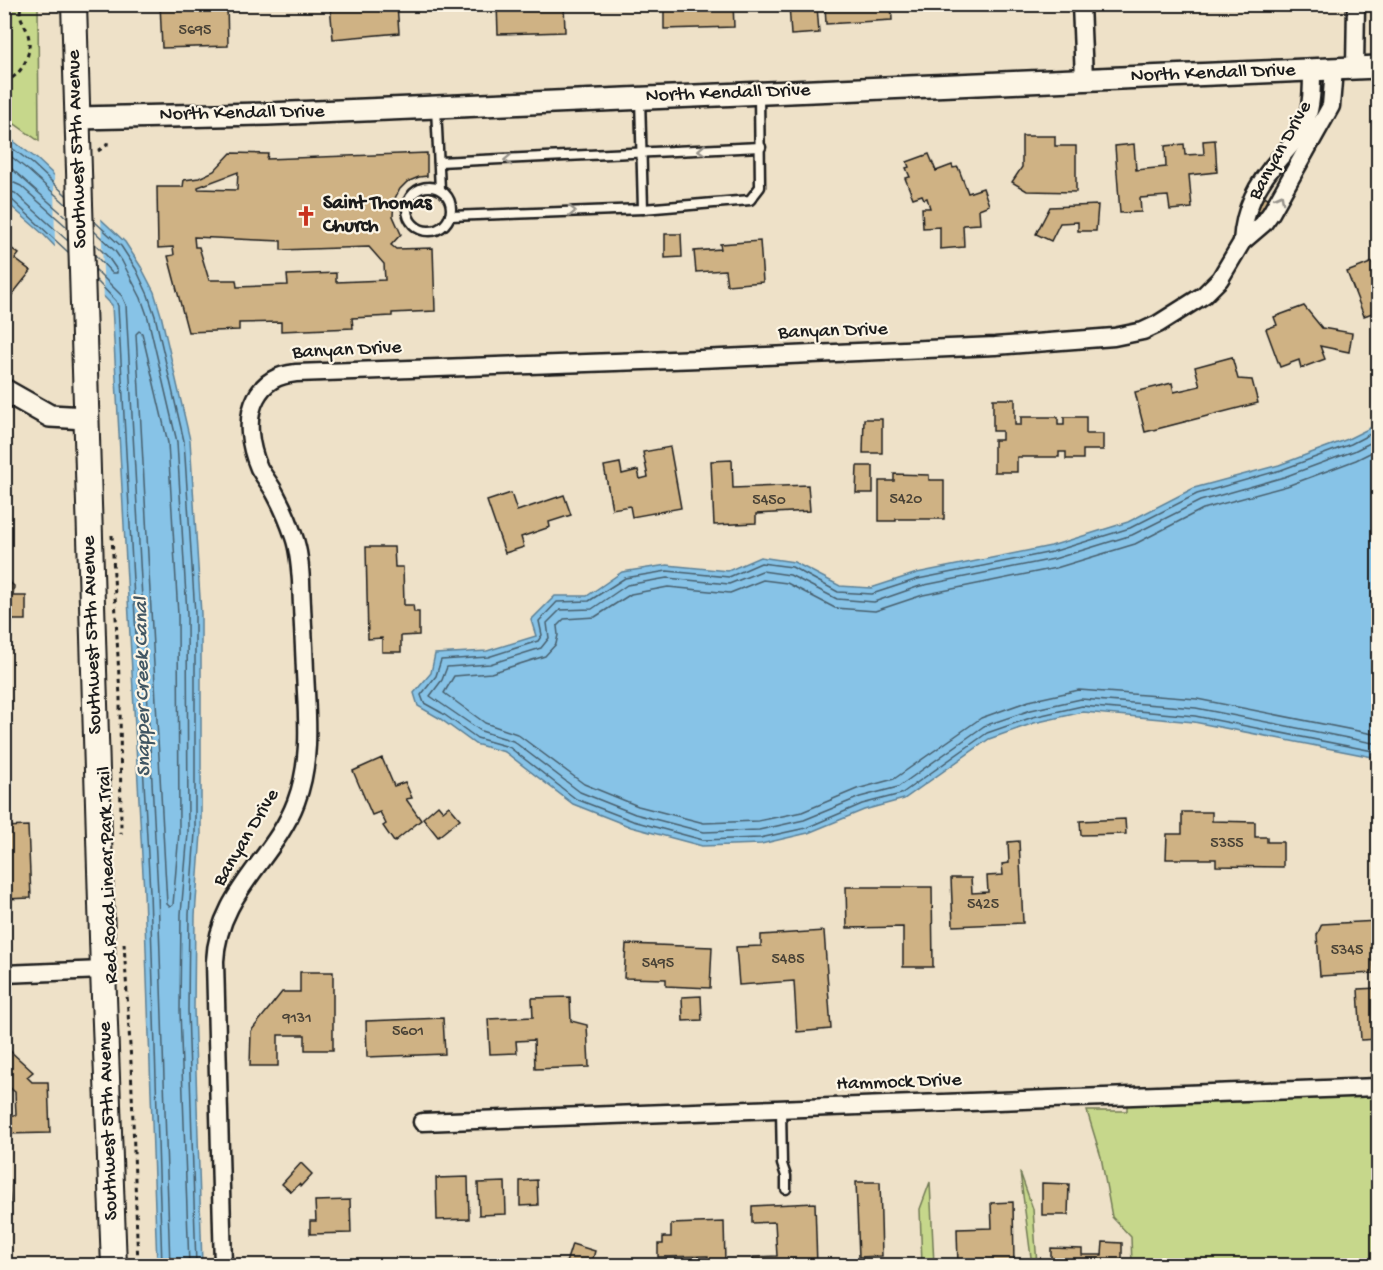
<svg xmlns="http://www.w3.org/2000/svg" width="1383" height="1270" viewBox="0 0 1383 1270" font-family="'Gochi Hand',sans-serif">
<rect width="100%" height="100%" fill="#eee1c8"/>
<filter id="ink" filterUnits="userSpaceOnUse"><feTurbulence type="fractalNoise" baseFrequency=".0167" numOctaves="2"/><feDisplacementMap in="SourceGraphic" scale="12" xChannelSelector="R" yChannelSelector="G"/><feConvolveMatrix kernelMatrix="1 2 1 2 8 2 1 2 1" color-interpolation-filters="sRGB"/></filter>
<g filter="url(#ink)">
<g fill="#c6d78b" stroke="#717a54" stroke-width="1.5">
<path d="M5,4L38,5L39,141L5,117Z"/>
<path d="M1378,1095V1265H1132L1131,1237L1112,1217L1101,1157L1087,1111H1127V1101Z"/>
<path d="M1020,1172L1033,1209L1037,1265H1032Z"/>
<path d="M930,1182L934,1265H922L920,1209Z"/>
</g>
<g fill="#87c3e7" stroke="#5c8096" stroke-width="1.5">
<path d="M4,134L37,159L125,242L141,267L154,292L161,315L190,440L201,614V834L195,915L194,1009L202,1265H157L144,892L112,305L43,234L5,201Z"/>
<path d="M1378,424V758L1194,722L1083,712L1034,723L989,739L904,799L864,810L808,833L761,844L702,846L631,827L573,804L505,752L475,744L439,718L418,706L414,693L431,673L435,654L487,651L536,636L531,620L555,596H587L622,572L667,565L728,571L760,557L794,562L840,586L871,588L917,573L1051,546L1128,522L1194,488L1279,465L1348,439Z"/>
</g>
<path fill="#eee1c8" d="M54,171L101,215L104,301L55,252Z"/>
<g fill="none" stroke-linecap="round" stroke-linejoin="round">
<g stroke="#475f6d" stroke-width="1.5">
<path d="M4,142L33,164L66,195"/>
<path d="M4,151L28,170L67,205"/>
<path d="M4,162L67,218"/>
<path d="M4,181L12,182L21,186L67,227"/>
<path d="M4,190L15,193L68,241"/>
<path d="M4,197L11,199L68,252"/>
<path d="M94,221L121,246L136,269L148,295L155,316L184,441L195,614V833L189,914L188,1010L196,1266"/>
<path d="M94,231L115,251L122,261L141,298L148,318L177,442L187,614L188,833L181,914L180,1010L189,1266"/>
<path d="M95,244L108,257L117,270V273H112L95,255"/>
<path d="M95,269L122,296L126,305L158,892L170,1266"/>
<path d="M96,280L116,301L118,306L150,892L162,1266"/>
<path d="M139,331L142,333L168,443L178,615L179,833L173,905L170,907L167,904L136,334Z"/>
<path d="M1378,430L1351,444L1281,470L1197,494L1130,528L1052,552L918,579L872,594L838,592L792,567L761,563L729,577L667,571L625,578L589,601L557,602L539,621L542,635L538,641L488,657L441,660L436,676L421,695L424,703L442,713L477,738L509,747L576,799L633,821L703,840L760,838L806,828L862,804L901,794L987,733L1033,717L1082,706L1195,716L1378,752"/>
<path d="M1378,439L1354,451L1284,477L1200,501L1132,535L1054,559L920,586L874,602L837,599L790,575L762,571L729,584L667,578L627,585L592,609L560,610L547,623L549,638L541,648L490,664L447,667L442,680L430,696L481,731L513,741L580,792L635,814L704,832L759,830L804,820L860,797L898,787L984,726L1031,710L1081,699L1196,708L1378,744"/>
<path d="M1378,449L1356,460L1287,486L1203,509L1135,544L1056,568L923,595L875,611L835,608L787,583L763,580L730,593L668,587L631,594L595,617L564,619L557,626L558,635L556,644L545,656L491,673L454,676L444,693L485,723L517,734L584,784L638,806L704,823L758,821L802,812L857,789L894,779L981,718L1029,701L1079,690L1197,699L1378,735"/>
</g>
</g>
<g fill="#cfb284" stroke="#1c1c1c" stroke-width="1.5" fill-rule="evenodd">
<path d="M160,4H227L228,46L162,48Z"/>
<path d="M397,4L399,33L333,39L330,5Z"/>
<path d="M497,4H564L565,32L498,34Z"/>
<path d="M664,4H733L734,27L664,29Z"/>
<path d="M789,4H891L892,20L826,24L825,5L817,6L819,33L791,35Z"/>
<path d="M1022,136H1055V146H1076V192L1027,191L1012,182L1022,167Z"/>
<path d="M1215,140L1217,172L1189,175L1192,208L1170,210L1168,196L1140,198L1141,212L1120,213L1115,146L1134,144L1136,170L1166,167L1165,146L1184,144L1185,155L1204,154L1203,141Z"/>
<path d="M231,153L268,154L267,159L427,153V176L419,177L407,182L400,189L394,200L393,216L401,234L391,245L396,249L433,248L435,311L392,313V316L352,318L353,328L281,331V322L239,323V330L188,332L168,256L174,255L173,247L158,248L157,187H183L184,180L199,178L214,171ZM238,172L237,190L198,189V187ZM194,237L281,241V250L369,247L384,264L385,280L336,282V273L287,275L288,285L237,287L236,280H209L199,247H195Z"/>
<path d="M929,154L936,171L952,165L953,168L958,167L968,193L983,188L989,205L979,209L980,224L963,225L964,247L940,249V227L923,228L922,208H930L927,198L924,199L922,195L913,198L905,178L910,177L906,168L909,167L907,162Z"/>
<path d="M1264,196L1272,200L1263,215L1255,210Z"/>
<path d="M1098,205L1096,231H1078V222L1060,223L1051,241L1036,234L1050,207Z"/>
<path d="M665,234H681L682,257L665,258Z"/>
<path d="M760,241L763,282L727,285L725,270L696,272L694,251L721,249L720,244Z"/>
<path d="M4,243L19,254L15,259L31,271L11,296L4,292Z"/>
<path d="M1378,260V311L1364,316L1347,272Z"/>
<path d="M1304,306L1322,328L1352,333L1349,352L1320,346L1325,359L1301,368L1299,360L1280,367L1266,329L1277,325L1274,317Z"/>
<path d="M1232,357L1238,379L1252,380L1258,403L1145,432L1135,392L1172,383L1174,392L1200,386L1195,367Z"/>
<path d="M993,399H1015V425H1021V417H1058V425H1064V417H1086V434H1103V450H1083V459H1066V452H1059V457H1017V472H994V440H1002V431H993Z"/>
<path d="M864,419H882V453H863Z"/>
<path d="M670,447L681,508L632,517L630,506L612,509L604,466L620,463L622,474L638,470L640,479L648,477L643,452Z"/>
<path d="M732,460L733,488L808,485L810,511L756,514V523L714,525L711,461Z"/>
<path d="M857,466H873V493H856Z"/>
<path d="M894,474L929,475V480H944V519H896V521H879V481H894Z"/>
<path d="M511,493L517,511L564,495L571,515L549,522L550,527L521,537L524,547L505,553L487,501Z"/>
<path d="M366,547H394L395,567H403L404,605H413L414,612H419V635L401,636V652H382V638L368,639Z"/>
<path d="M4,577L14,586L13,596H26V620H6L7,637H4Z"/>
<path d="M382,758L394,786L405,782L412,798L406,799L421,820L394,842L383,826L386,824L380,812L372,815L353,771Z"/>
<path d="M438,805L443,811L449,806L460,819L438,837L423,818Z"/>
<path d="M1182,812H1212V821L1255,822V837H1267V842H1283V867L1216,866V859H1166L1167,834H1182Z"/>
<path d="M1125,819L1126,834L1081,835L1080,821Z"/>
<path d="M28,826L31,898L4,899V827Z"/>
<path d="M1019,841L1023,923L953,926L951,878H971L972,893L988,892L987,876L1003,875L1002,864L1009,863L1008,842Z"/>
<path d="M846,887H932L933,967H903V927L847,928Z"/>
<path d="M1378,921V958L1373,959L1374,973L1320,976L1317,935L1322,924Z"/>
<path d="M824,931L831,1029L797,1032L794,981L739,985L736,947L761,946V935Z"/>
<path d="M626,944L712,947L710,988L666,986V979L624,978Z"/>
<path d="M300,972H333V1050H305V1035H278V1066H250L251,1031L282,992H300Z"/>
<path d="M1378,988V1039L1361,1040L1358,989Z"/>
<path d="M701,996L702,1020L683,1021L682,997Z"/>
<path d="M570,997L571,1021L587,1025L589,1067L535,1069L534,1040L516,1041L517,1053L490,1054L488,1019L533,1017L532,998Z"/>
<path d="M443,1018L445,1054L367,1057L366,1021Z"/>
<path d="M8,1049L33,1072L27,1077L32,1082H48L50,1133L4,1134V1115H16L15,1092L4,1083V1053Z"/>
<path d="M301,1163L312,1174L301,1186L299,1184L291,1192L282,1184Z"/>
<path d="M468,1177L469,1219L437,1220L436,1178Z"/>
<path d="M537,1180L538,1205L520,1206V1181Z"/>
<path d="M505,1182L506,1214L479,1215L478,1183Z"/>
<path d="M856,1182H880L882,1256L859,1257Z"/>
<path d="M1042,1183L1069,1184L1068,1215H1042Z"/>
<path d="M4,1186H9L10,1206H4Z"/>
<path d="M350,1200L351,1233L310,1234V1221H316L315,1201Z"/>
<path d="M1013,1202L1014,1266H958L957,1229L992,1228L991,1203Z"/>
<path d="M815,1203L817,1266H753V1257L777,1256L775,1222L752,1223V1206Z"/>
<path d="M724,1222L725,1263H708V1256L658,1257V1244H663V1237H671V1224Z"/>
<path d="M1103,1242L1122,1243V1266H1051V1248L1082,1249V1255H1102Z"/>
<path d="M572,1244L595,1251L591,1266H565Z"/>
</g>
<g fill="none" stroke-linecap="round" stroke-linejoin="round">
<g stroke="#1c1c1c" stroke-width="13">
<g id="service">
<path d="M640,98L643,209"/>
<path d="M436,108L440,189"/>
<path d="M439,162L761,147"/>
<circle cx="429" cy="209" r="22"/>
<path d="M450,216L643,209L750,200L760,187L759,93"/>
<path d="M781,1109L782,1164L786,1176V1189"/>
</g>
</g>
<g stroke="#1c1c1c" stroke-width="21">
<g id="minor">
<path d="M1081,4L1084,79"/>
<path d="M1355,68L1356,4"/>
<path d="M1242,242C1244,208 1257,184 1279,159C1289,147 1301,136 1306,121C1312,105 1312,87 1312,70"/>
<path d="M4,974L103,970"/>
<path d="M422,1122L1378,1087"/>
<path d="M223,1266L215,961C218,893 274,860 296,802C312,760 307,716 305,672C304,642 302,611 301,581C300,566 299,551 294,537C289,522 283,508 276,495C271,485 264,477 259,468C250,447 245,419 256,398C265,381 278,375 296,373L700,359L995,346L1114,337L1143,331L1158,324L1204,295L1220,279L1242,242L1263,224L1271,213L1331,106L1334,69"/>
</g>
</g>
<g stroke="#1c1c1c" stroke-width="26">
<g id="tertiary">
<path d="M77,118L268,114L436,107L1378,67"/>
<path d="M4,390L50,416L86,418"/>
</g>
</g>
<g stroke="#1c1c1c" stroke-width="28">
<path id="secondary" d="M74,4L103,970L114,1266"/>
</g>
<g stroke="#1c1c1c" stroke-width="3" stroke-dasharray="4.5 4.5" stroke-linecap="butt">
<path d="M4,82C24,75 34,50 27,31C23,20 17,16 22,4"/>
<path d="M98,151L107,145L108,139"/>
<path d="M112,535L120,698L121,834"/>
<path d="M124,943L131,1063L138,1266"/>
</g>
<use href="#service" stroke="#fcf5e5" stroke-width="8"/>
<use href="#minor" stroke="#fcf5e5" stroke-width="16"/>
<use href="#tertiary" stroke="#fcf5e5" stroke-width="21"/>
<use href="#secondary" stroke="#fcf5e5" stroke-width="24"/>
</g>
<defs><path id="oneway-chevron" d="M-2-3.5L2.5 0L-2 3.5" fill="none" stroke-width="1.6" stroke-linecap="round" stroke-linejoin="round" transform="scale(1.5)"/></defs>
<g stroke="#97938b">
<use href="#oneway-chevron" transform="translate(702 150) rotate(177)"/>
<use href="#oneway-chevron" transform="translate(508 160) rotate(178)"/>
<use href="#oneway-chevron" transform="translate(1280 198) rotate(-61)"/>
<use href="#oneway-chevron" transform="translate(572 211) rotate(-2)"/>
</g>
</g>
<defs>
<g id="church-bare" transform="scale(1.62)"><path d="M-1.2-6h2.4v3.5h3.3v2.4h-3.3V6h-2.4V-.1h-3.3v-2.4h3.3Z" fill="#c8321e" stroke="#fcf5e5" stroke-width="2.5" paint-order="stroke"/></g>
</defs>
<g fill-rule="evenodd">
<use href="#church-bare" x="306" y="216"/>
</g>
<g text-anchor="middle" dominant-baseline="central" stroke-width="4.5" stroke-linejoin="round" paint-order="stroke">
<g font-size="16" fill="#494236">
<text x="195" y="31">5695</text>
<text x="906" y="500">5420</text>
<text x="769" y="501">5450</text>
<text x="1227" y="844">5355</text>
<text x="983" y="905">5425</text>
<text x="1347" y="951">5345</text>
<text x="788" y="960">5485</text>
<text x="658" y="964">5495</text>
<text x="297" y="1019">9131</text>
<text x="408" y="1032">5601</text>
</g>
<g font-size="20" fill="#1c1c1c" stroke="#fcf5e5">
<text transform="translate(1213 74) rotate(-2)">North Kendall Drive</text>
<text transform="translate(728 94) rotate(-2)">North Kendall Drive</text>
<text transform="translate(242 114) rotate(-1)">North Kendall Drive</text>
<text transform="translate(78 149) rotate(-92)">Southwest 57th Avenue</text>
<text transform="translate(1281 151) rotate(-61)">Banyan Drive</text>
<text transform="translate(833 332) rotate(-2)">Banyan Drive</text>
<text transform="translate(347 351) rotate(-3)">Banyan Drive</text>
<text transform="translate(93 635) rotate(-92)">Southwest 57th Avenue</text>
<text transform="translate(247 838) rotate(-59)">Banyan Drive</text>
<text transform="translate(109 875) rotate(-92)">Red Road Linear Park Trail</text>
<text transform="translate(899 1083) rotate(-2)">Hammock Drive</text>
<text transform="translate(109 1121) rotate(-92)">Southwest 57th Avenue</text>
</g>
<g font-size="20" font-weight="bold" fill="#1c1c1c" stroke="#fcf5e5" text-anchor="start">
<text x="323" y="204">Saint Thomas<tspan x="323" dy="23">Church</tspan></text>
</g>
<g font-size="21" font-style="italic" fill="#415663" stroke="#fcf5e5">
<text transform="translate(144 687) rotate(-91)">Snapper Creek Canal</text>
</g>
</g>
<rect width="1383" height="1270" fill="none" stroke="#fcf5e5" stroke-width="24"/>
<rect x="12" y="12" width="1359" height="1246" fill="none" stroke="#1c1c1c" stroke-width="2" filter="url(#ink)"/>
</svg>
